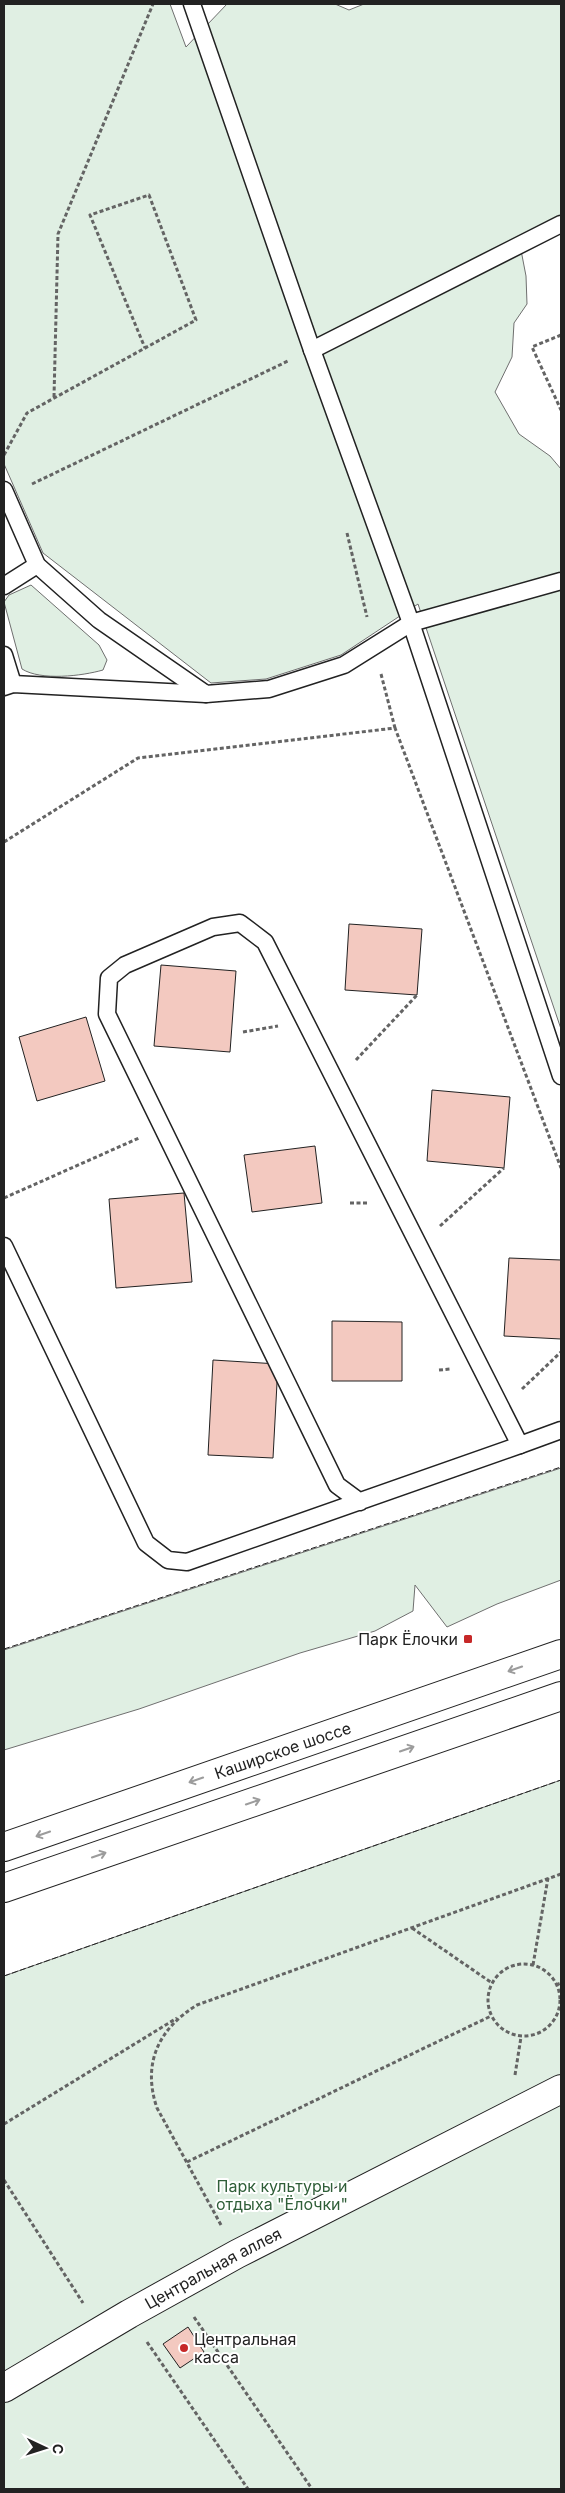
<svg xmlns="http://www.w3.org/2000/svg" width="565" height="2493" viewBox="0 0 565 2493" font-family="Inter,sans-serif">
<rect width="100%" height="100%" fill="#fff"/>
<g fill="#e0efe3" stroke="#6f6f6f">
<path d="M4,4H170L186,47L227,4H335L349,10L364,4H561V224L520,245L526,276L527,304L514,323L512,357L495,392L519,434L550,456L561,469V1029L418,604L341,655L266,679L211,683L43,553L4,464Z"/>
<path d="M31,585L99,645L107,660L103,670C82,676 41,681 22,669L4,602L9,595Z"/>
<path d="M561,1468V1580L497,1604L447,1627L415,1585L413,1611L375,1631L300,1653L139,1709L4,1750V1650Z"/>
<path d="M561,1780V2489H4V1976Z"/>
</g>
<g fill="#f3c9c0" stroke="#222">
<path d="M349,924L422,929L417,995L345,990Z"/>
<path d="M161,965L236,971L230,1052L154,1046Z"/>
<path d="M86,1017L105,1081L37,1101L19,1037Z"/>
<path d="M432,1090L510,1097L504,1168L427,1161Z"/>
<path d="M315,1146L322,1203L252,1212L244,1155Z"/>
<path d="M184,1193L192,1282L116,1288L109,1199Z"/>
<path d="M509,1258L561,1260V1339L504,1336Z"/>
<path d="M332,1321L402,1322V1381H332Z"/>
<path d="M213,1360L278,1364L273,1458L208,1455Z"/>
<path d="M188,2327L204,2352L180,2368L163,2344Z"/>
</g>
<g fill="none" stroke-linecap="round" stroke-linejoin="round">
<g stroke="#222" stroke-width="19">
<g id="lane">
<path d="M192,4L312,350L411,623L561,1076"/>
<path d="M312,350L561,224"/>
<path d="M4,490L37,565L99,620L206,694L269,689L344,665L411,623L561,581"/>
<path d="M4,586L37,565"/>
<path d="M4,655L13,684"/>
<path d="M4,687L13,684L206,694"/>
<path d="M4,1246L146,1543L168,1560L187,1562L520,1445L265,942L240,923L213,927L125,965L109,978L107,1014L337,1485L360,1502"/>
<path d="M520,1445L561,1430"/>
</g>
</g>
<g stroke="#222" stroke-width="30">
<g id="street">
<path id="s1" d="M4,2388L129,2314L237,2254L561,2089"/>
</g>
</g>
<g stroke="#222" stroke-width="30">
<g id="primary">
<path id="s2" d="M4,1847L561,1654"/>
<path d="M4,1888L561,1696"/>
</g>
</g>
<g stroke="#646464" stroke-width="3" stroke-dasharray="4 2.5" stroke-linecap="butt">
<path d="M561,335L532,347L561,410"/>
<path d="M54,397L58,234L153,4"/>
<path d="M4,455L27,413L196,320L149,195L90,215L145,348"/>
<path d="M32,484L288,361"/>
<path d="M347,533L367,617"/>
<path d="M381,674L395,728"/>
<path d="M4,842L138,758L395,728L561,1168"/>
<path d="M243,1032L278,1026"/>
<path d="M356,1060L417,995"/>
<path d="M4,1198L139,1138"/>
<path d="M350,1203H367"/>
<path d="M440,1226L504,1168"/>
<path d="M439,1370L450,1369"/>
<path d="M522,1389L561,1352"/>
<path d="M412,1928L492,1983"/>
<circle cx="524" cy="2000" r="36"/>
<path d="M533,1965L548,1878"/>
<path d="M556,1985L561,1983"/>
<path d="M515,2075L521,2037"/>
<path d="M4,2124L177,2018"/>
<path d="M187,2162L491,2016"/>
<path d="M4,2180L83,2303"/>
<path d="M221,2225L157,2108C142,2064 158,2029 197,2005L561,1874"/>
<path d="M194,2317L312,2489"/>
<path d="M147,2342L248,2489"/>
</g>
<use href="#lane" stroke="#fff" stroke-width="16"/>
<use href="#street" stroke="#fff" stroke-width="28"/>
<use href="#primary" stroke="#fff" stroke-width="28"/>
<g stroke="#222" stroke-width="1" stroke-dasharray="6 2.5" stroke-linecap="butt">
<path d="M4,1649L561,1467"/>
<path d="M4,1976L561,1780"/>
</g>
</g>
<defs><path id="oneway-shaft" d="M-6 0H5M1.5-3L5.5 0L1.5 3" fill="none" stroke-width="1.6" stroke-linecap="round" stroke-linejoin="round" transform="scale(1.25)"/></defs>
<g stroke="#9c9c9c">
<use href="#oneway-shaft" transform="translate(515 1669) rotate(161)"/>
<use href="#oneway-shaft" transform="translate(407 1749) rotate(-19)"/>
<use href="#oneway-shaft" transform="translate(196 1780) rotate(161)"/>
<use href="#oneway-shaft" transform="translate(253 1802) rotate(-19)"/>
<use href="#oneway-shaft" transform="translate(43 1834) rotate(161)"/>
<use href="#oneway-shaft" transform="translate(99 1855) rotate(-19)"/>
</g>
<g fill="#c62828" stroke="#fff" stroke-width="2">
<rect x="463" y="1634" width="10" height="10" rx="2.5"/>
<circle cx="184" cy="2348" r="5"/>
</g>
<g text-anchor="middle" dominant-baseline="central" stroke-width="4" stroke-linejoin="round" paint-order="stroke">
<g font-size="16" fill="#222" stroke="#fff" text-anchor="end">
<text x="458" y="1639">Парк Ёлочки</text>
<text x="194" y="2339" text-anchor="start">Центральная<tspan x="194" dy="18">касса</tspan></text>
</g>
<g font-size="16" fill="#222" stroke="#fff">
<text stroke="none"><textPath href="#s2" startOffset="295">Каширское шоссе</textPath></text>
<text stroke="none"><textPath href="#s1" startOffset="241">Центральная аллея</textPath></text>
</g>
<g font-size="16" fill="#2f5e38" stroke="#fff">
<text x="282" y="2186">Парк культуры и<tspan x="282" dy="18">отдыха "Ёлочки"</tspan></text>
</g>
</g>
<rect width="565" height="2493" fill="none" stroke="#222222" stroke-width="10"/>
<g transform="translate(45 2448) rotate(94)" stroke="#ffffff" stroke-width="4" paint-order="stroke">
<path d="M0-4L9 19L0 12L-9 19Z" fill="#222222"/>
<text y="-8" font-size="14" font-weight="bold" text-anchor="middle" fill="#222222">С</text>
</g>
</svg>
